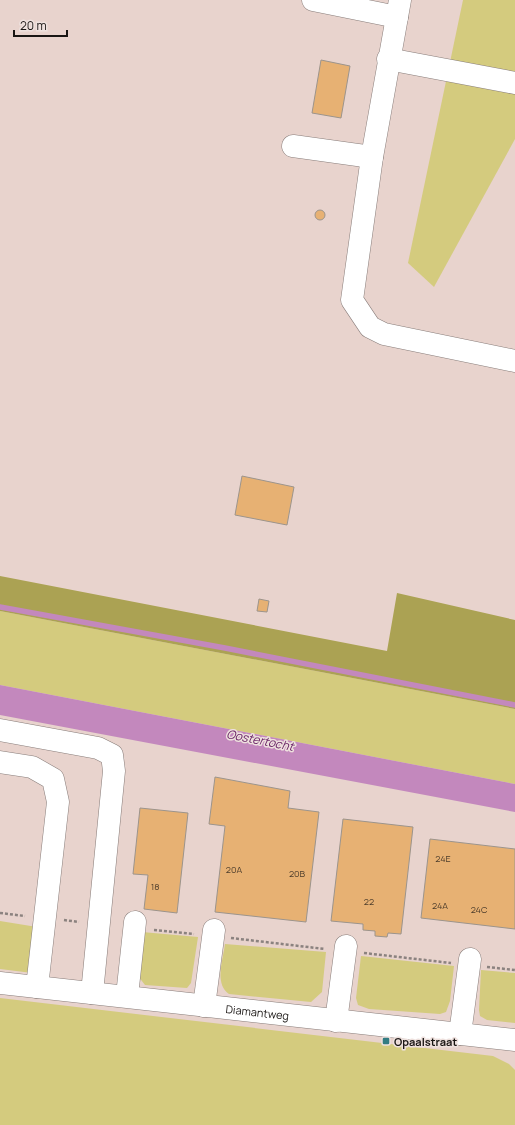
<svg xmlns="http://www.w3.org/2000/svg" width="515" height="1125" viewBox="0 0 515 1125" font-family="Manrope,sans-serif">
<rect width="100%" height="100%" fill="#eee1de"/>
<rect fill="#e8d3cd" x="0" y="0" width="515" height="1125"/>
<g fill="#d4cb7e">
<path d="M463,0H515V139L434,287L408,263Z"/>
<path d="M0,611L515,709V784L0,685Z"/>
<path d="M0,921L37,927L32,973L0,969Z"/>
<path d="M142,932L198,937L191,983L187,988L145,985L138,976Z"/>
<path d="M225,944L326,952L322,992L311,1002L229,994C214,984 223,960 225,944Z"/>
<path d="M361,956L454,966L450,1001L446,1012L440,1014L369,1009L358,1005L356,998Z"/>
<path d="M481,970L515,973V1023L487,1020L480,1016L479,1010Z"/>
<path d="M0,998L493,1056L509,1064L515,1070V1125H0Z"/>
</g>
<path fill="#aba253" d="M0,576L387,651L397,593L515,620V709L0,611Z"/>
<path fill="#c388bd" d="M0,685L515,784V812L0,715Z"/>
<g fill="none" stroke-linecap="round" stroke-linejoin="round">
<path stroke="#c388bd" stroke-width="5.5" d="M0,607L225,648L515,705"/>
</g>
<g fill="#e7b173" stroke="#9c948c">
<path d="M321,60L350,66L341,118L312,113Z"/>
<circle cx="320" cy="215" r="5"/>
<path d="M242,476L294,487L287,525L235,515Z"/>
<path d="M259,599L269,601L267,612L257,611Z"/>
<path d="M215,777L290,791L288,808L319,812L306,922L215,912L225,826L209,824Z"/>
<path d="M140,808L188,813L177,913L144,909L148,875L133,874Z"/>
<path d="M343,819L413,827L401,934L388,933L387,937L375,936V931L363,930V924L331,921Z"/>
<path d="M430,839L515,849V929L421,918Z"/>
</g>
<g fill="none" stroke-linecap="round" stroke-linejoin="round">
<g stroke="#887d7a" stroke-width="23">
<g id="minor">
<path d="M313,0L397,17"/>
<path d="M400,0L372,157L352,300L370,327L384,334L515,361"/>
<path d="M388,59L515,83"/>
<path d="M293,146L372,157"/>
<path d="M0,730L98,748L112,755L114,771L92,993"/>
<path d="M0,762L32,767L53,779L58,802L37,987"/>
<path id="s1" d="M0,983L515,1040"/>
<path d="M127,996L135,922"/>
<path d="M204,1006L214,930"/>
<path d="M336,1021L346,946"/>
<path d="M460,1034L470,959"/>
</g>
</g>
<g stroke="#8b827f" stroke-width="2.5" stroke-dasharray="3 2" stroke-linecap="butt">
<path d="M0,913L25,916"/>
<path d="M64,920L79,922"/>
<path d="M154,930L194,934"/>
<path d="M231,938L325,949"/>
<path d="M364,953L451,963"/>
<path d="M487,967L515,970"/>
</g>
<use href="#minor" stroke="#fff" stroke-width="22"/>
</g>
<rect fill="#337c82" stroke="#eee1de" stroke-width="1.5" x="382" y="1037" width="8" height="8" rx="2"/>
<g text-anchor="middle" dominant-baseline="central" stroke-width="3" stroke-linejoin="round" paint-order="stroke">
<g font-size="9" fill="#4c3c2b">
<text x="443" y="858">24E</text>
<text x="234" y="869">20A</text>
<text x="297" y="873">20B</text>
<text x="155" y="886">18</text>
<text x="369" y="901">22</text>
<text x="440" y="905">24A</text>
<text x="479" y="909">24C</text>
</g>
<g font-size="11" fill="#191513" stroke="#eee1de">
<text stroke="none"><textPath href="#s1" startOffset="259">Diamantweg</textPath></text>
</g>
<g font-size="11" font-weight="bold" fill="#191513" stroke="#eee1de" text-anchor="start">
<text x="394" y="1041">Opaalstraat</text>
</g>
<g font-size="12" font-style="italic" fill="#6b2568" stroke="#eee1de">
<text transform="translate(260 740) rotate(11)">Oostertocht</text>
</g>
</g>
<path d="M14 30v6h53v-6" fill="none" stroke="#191513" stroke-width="2"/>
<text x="20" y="30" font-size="12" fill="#191513" stroke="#eee1de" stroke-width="3" paint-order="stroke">20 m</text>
</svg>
